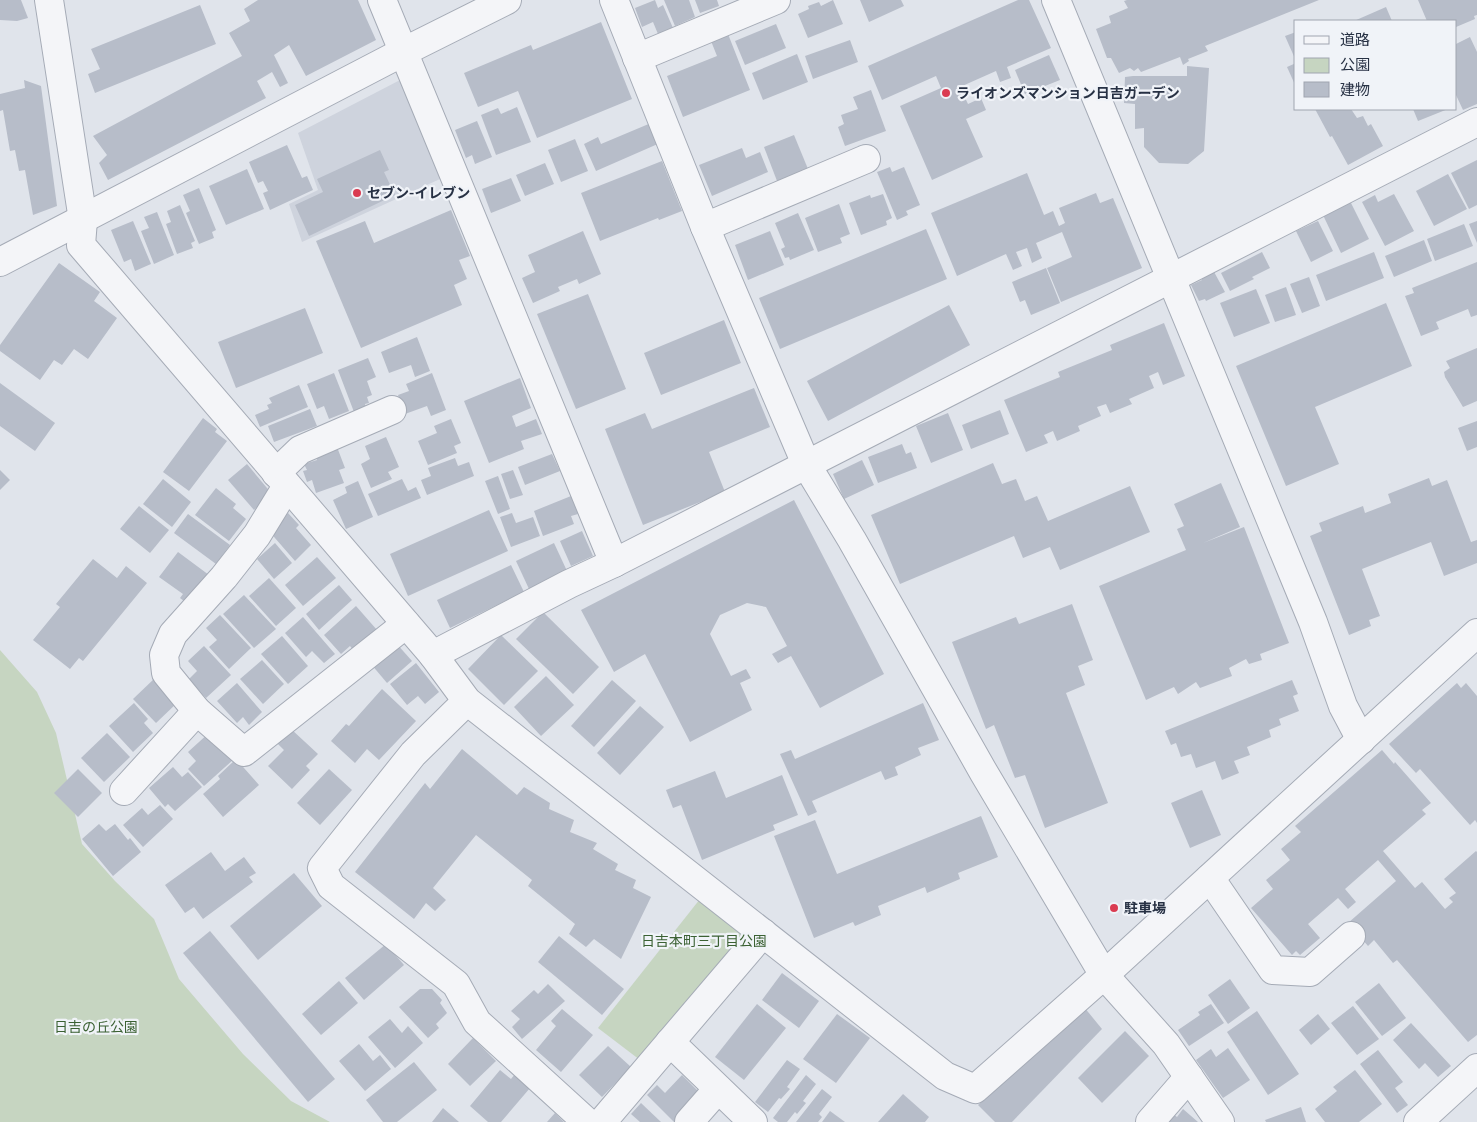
<svg xmlns="http://www.w3.org/2000/svg" width="1477" height="1122" viewBox="0 0 1477 1122" font-family="Karla,'Noto Sans JP',sans-serif">
<rect width="100%" height="100%" fill="#e0e4eb"/>
<path fill="#ced3dd" d="M402,79L440,179L302,242L289,204L318,190L298,133Z"/>
<g fill="#c6d5c1">
<path d="M0,650L37,692L56,733L82,844L115,881L154,919L179,979L243,1054L291,1101L330,1122H0Z"/>
<path d="M700,899L747,937L640,1060L598,1028Z"/>
</g>
<g fill="#b7bdc9">
<path d="M0,0H21L28,18L17,21L0,20Z"/>
<path d="M258,0H358L376,40L306,76L289,45L274,55L288,83L280,87L272,72L257,81L266,98L108,180L99,163L107,155L93,136L242,56L229,33L250,21L244,9Z"/>
<path d="M655,0L658,8L663,5L673,28L658,34L653,22L642,27L635,8Z"/>
<path d="M664,0H689L695,17L675,26Z"/>
<path d="M695,0H717L719,6L700,13Z"/>
<path d="M833,0L843,24L808,38L798,14L809,9L808,6L819,2L821,6Z"/>
<path d="M860,0H901L904,6L869,22Z"/>
<path d="M1018,0H1029L1051,48L1007,67L1011,78L1000,82L996,71L960,87L968,104L981,98L986,110L966,119L983,157L932,180L900,106L941,88L936,76L882,100L868,66Z"/>
<path d="M1127,0H1319L1205,46L1208,51L1188,59L1189,61L1183,65L1180,57L1141,72L1138,68L1134,71L1130,68L1119,73L1111,58H1107L1096,29L1111,23L1109,16L1128,8L1124,1Z"/>
<path d="M1418,0H1477V15L1474,16L1475,19L1456,27V21H1427Z"/>
<path d="M200,5L216,44L95,93L88,74L100,69L91,49Z"/>
<path d="M1386,7L1392,21H1354Z"/>
<path d="M601,22L632,99L537,138L518,91L478,107L464,73L531,45L533,50Z"/>
<path d="M776,24L786,48L745,65L735,41Z"/>
<path d="M1296,32V61L1285,36Z"/>
<path d="M728,34L750,90L683,117L667,76L717,56L711,41Z"/>
<path d="M1470,37L1477,52V104L1463,110L1456,95V44Z"/>
<path d="M850,40L858,62L813,79L805,56Z"/>
<path d="M797,54L808,82L763,100L752,73Z"/>
<path d="M1049,55L1060,80L1025,94L1015,70Z"/>
<path d="M1296,63V87L1287,67Z"/>
<path d="M1187,66L1209,68L1204,151L1188,164L1159,163L1144,147V128L1135,129V104L1124,103L1125,77L1133,76H1187Z"/>
<path d="M24,80L41,86L57,206L33,215L25,170L19,171L15,150L10,151L3,110L0,111V94L25,88Z"/>
<path d="M871,90L886,131L845,146L838,127L844,124L841,115L858,109L853,97Z"/>
<path d="M517,107L531,142L496,155L481,115L498,108L501,114Z"/>
<path d="M1315,109H1351L1357,118L1363,116L1368,126L1371,124L1383,146L1348,165L1332,136L1330,137Z"/>
<path d="M1413,109H1448L1418,121Z"/>
<path d="M477,121L492,157L475,164L472,155L466,158L455,130Z"/>
<path d="M651,123L660,143L596,171L584,144L598,137L601,144Z"/>
<path d="M794,135L808,169L777,181L764,147Z"/>
<path d="M575,139L588,171L561,182L548,150Z"/>
<path d="M287,145L302,178L307,176L313,190L270,210L263,193L268,191L263,181L258,183L249,162Z"/>
<path d="M742,148L746,158L760,152L768,172L712,196L699,165Z"/>
<path d="M380,150L389,170L384,172L395,195L309,236L295,205L323,192L317,179Z"/>
<path d="M1477,160V205L1469,209L1451,173Z"/>
<path d="M662,161L682,211L659,220L658,218L600,241L581,193Z"/>
<path d="M545,163L554,184L525,196L516,175Z"/>
<path d="M890,167L892,172L904,167L920,205L906,211L908,215L897,220L877,172Z"/>
<path d="M247,169L264,209L226,225L209,186Z"/>
<path d="M1027,173L1044,215L1053,211L1059,226L1065,223L1059,208L1096,193L1100,203L1113,198L1142,268L1061,302L1047,268L1072,257L1062,232L1036,243L1042,258L1032,263L1027,248L1016,252L1022,266L1013,270L1006,254L957,276L931,213Z"/>
<path d="M1448,174L1467,209L1434,226L1416,191Z"/>
<path d="M511,178L521,201L491,213L482,189Z"/>
<path d="M199,188L216,230L212,232L214,238L199,244L186,213L190,211L183,195Z"/>
<path d="M883,194L892,218L886,221L887,225L861,235L849,203L870,195L871,198Z"/>
<path d="M1394,194L1414,231L1385,246L1362,202L1375,195L1378,202Z"/>
<path d="M1350,201L1369,239L1341,253L1323,215Z"/>
<path d="M839,204L850,234L840,238L842,243L818,252L805,218Z"/>
<path d="M180,205L195,241L191,243L193,248L177,254L166,224L171,222L167,211Z"/>
<path d="M451,210L470,256L459,260L467,279L454,285L462,305L361,348L316,241L365,221L374,243Z"/>
<path d="M157,212L174,255L154,264L141,231L149,228L144,217Z"/>
<path d="M798,213L814,250L790,260L789,257L785,258L781,249L785,247L775,223Z"/>
<path d="M133,221L151,264L135,271L131,259L124,262L111,230Z"/>
<path d="M1318,221L1333,251L1311,262L1296,231Z"/>
<path d="M1477,221V243L1469,224Z"/>
<path d="M1464,224L1473,246L1435,261L1427,239Z"/>
<path d="M926,229L947,279L780,349L759,298Z"/>
<path d="M583,231L601,274L579,284L577,279L558,287L560,291L533,303L522,278L535,272L528,255Z"/>
<path d="M770,231L784,265L748,280L735,245Z"/>
<path d="M1424,240L1432,261L1394,277L1385,256Z"/>
<path d="M1262,252L1270,268L1252,277L1254,279L1230,291L1221,273Z"/>
<path d="M1374,252L1384,278L1326,301L1316,275Z"/>
<path d="M1477,262V315L1471,317L1468,309L1436,322L1439,329L1421,336L1405,296L1414,293L1412,288Z"/>
<path d="M59,263L100,292L94,301L117,318L88,359L74,349L62,365L54,360L40,380L0,351V345Z"/>
<path d="M1046,268L1060,303L1031,315L1025,300L1020,302L1012,282Z"/>
<path d="M1213,270L1225,292L1206,301L1205,299L1199,301L1191,285L1202,280L1201,276Z"/>
<path d="M1309,277L1320,306L1302,313L1290,284Z"/>
<path d="M1286,287L1296,315L1275,322L1265,295Z"/>
<path d="M1256,289L1270,323L1234,337L1220,303Z"/>
<path d="M588,294L626,389L576,409L537,314Z"/>
<path d="M1386,303L1412,366L1315,407L1339,464L1286,486L1236,366Z"/>
<path d="M949,305L970,345L828,421L807,381Z"/>
<path d="M305,308L323,353L236,388L218,342Z"/>
<path d="M724,320L741,363L661,395L644,353Z"/>
<path d="M1164,323L1185,376L1163,385L1158,372L1149,376L1154,388L1129,399L1132,404L1110,413L1106,404L1097,407L1101,416L1078,426L1080,431L1057,441L1053,431L1044,435L1048,443L1026,452L1004,400L1060,377L1058,372L1112,350L1110,345Z"/>
<path d="M417,337L430,371L415,377L411,365L389,373L381,352Z"/>
<path d="M1477,348V401L1463,407L1445,377L1444,372L1450,368L1446,361Z"/>
<path d="M368,358L376,377L367,381L372,395L367,397L369,403L365,404L366,408L354,412L338,370Z"/>
<path d="M334,373L349,411L329,419L324,406L317,409L307,384Z"/>
<path d="M432,373L446,410L431,416L427,406L405,414L398,395L409,391L406,384Z"/>
<path d="M520,378L531,408L512,416L516,427L536,419L542,434L521,441L524,449L489,463L464,401Z"/>
<path d="M0,383L55,423L35,451L0,426Z"/>
<path d="M299,385L308,407L260,427L255,415L269,409L267,405L272,403L269,398Z"/>
<path d="M754,388L770,427L709,452L725,492L643,525L605,429L645,413L652,429Z"/>
<path d="M310,409L317,426L274,442L268,426Z"/>
<path d="M1000,410L1009,434L971,449L962,425Z"/>
<path d="M948,413L963,450L931,463L916,426Z"/>
<path d="M203,418L217,429L215,432L227,441L189,491L163,472Z"/>
<path d="M451,419L461,443L454,446L457,453L428,465L418,441L437,433L434,426Z"/>
<path d="M1477,421V447L1467,451L1458,428Z"/>
<path d="M386,437L399,467L388,472L392,479L371,488L361,464L370,459L365,446Z"/>
<path d="M902,444L906,454L911,452L917,468L878,483L868,457Z"/>
<path d="M337,447L345,468L339,470L344,483L316,493L312,480L307,482L303,471L307,470L304,464L317,460L315,455Z"/>
<path d="M552,454L560,471L525,485L518,467Z"/>
<path d="M455,458L458,466L469,462L474,476L427,495L421,480L431,476L428,468Z"/>
<path d="M862,460L874,485L844,499L833,474Z"/>
<path d="M993,463L1002,484L1016,479L1025,501L1037,496L1048,521L1130,486L1150,532L1060,570L1050,547L1023,558L1014,536L900,584L871,515Z"/>
<path d="M247,464L272,494L254,510L228,480Z"/>
<path d="M0,470L10,480L0,490Z"/>
<path d="M513,470L523,495L510,499L501,474Z"/>
<path d="M498,476L510,509L498,514L485,481Z"/>
<path d="M1429,478L1432,486L1447,480L1471,542L1477,540V563L1444,576L1431,542L1362,569L1380,616L1369,620L1371,626L1349,635L1310,536L1322,531L1319,523L1363,506L1365,513L1391,503L1388,494Z"/>
<path d="M163,479L191,502L172,527L143,504Z"/>
<path d="M402,479L408,491L416,487L421,498L378,516L368,494Z"/>
<path d="M358,481L373,517L346,529L333,500L347,493L345,487Z"/>
<path d="M1221,483L1240,527L1203,543L1244,527L1289,643L1260,654L1262,660L1249,664L1246,659L1229,668L1232,676L1200,688L1196,682L1178,694L1174,687L1146,700L1099,586L1186,550L1177,529L1184,526L1174,504Z"/>
<path d="M216,488L236,504L233,508L246,519L229,541L195,515Z"/>
<path d="M571,496L578,514L571,516L574,524L543,536L534,511Z"/>
<path d="M794,500L884,674L820,708L791,656L778,663L772,654L787,646L766,607L747,603L720,615L710,634L731,676L746,669L751,678L740,683L752,710L690,742L645,654L614,672L581,610Z"/>
<path d="M139,506L169,530L150,553L120,529Z"/>
<path d="M489,510L508,551L408,596L390,554Z"/>
<path d="M288,513L299,525L296,528L311,545L295,561L268,530Z"/>
<path d="M512,513L516,523L533,517L540,536L511,547L500,517Z"/>
<path d="M188,514L230,545L216,564L174,533Z"/>
<path d="M582,531L593,556L571,566L560,541Z"/>
<path d="M275,543L292,563L274,579L257,559Z"/>
<path d="M554,543L567,571L529,589L516,561Z"/>
<path d="M178,552L209,575L188,604L180,598L183,594L159,577Z"/>
<path d="M317,557L336,578L303,606L285,585Z"/>
<path d="M93,559L117,578L126,566L147,583L83,661L79,658L70,669L33,640L60,607L56,604Z"/>
<path d="M511,565L524,592L450,628L437,600Z"/>
<path d="M269,578L296,608L276,626L249,596Z"/>
<path d="M339,585L352,600L319,630L306,614Z"/>
<path d="M244,595L276,629L254,648L223,614Z"/>
<path d="M1072,604L1093,660L1078,666L1085,685L1066,693L1108,803L1045,828L1025,775L1015,778L994,725L986,729L952,642L1016,617L1019,624Z"/>
<path d="M356,606L377,630L354,651L350,646L341,654L324,635Z"/>
<path d="M543,612L599,667L573,694L516,639Z"/>
<path d="M220,615L251,648L229,669L209,647L217,640L206,628Z"/>
<path d="M303,617L335,654L324,663L312,651L306,657L285,633Z"/>
<path d="M501,635L538,671L504,705L468,669Z"/>
<path d="M282,636L308,666L288,684L261,654Z"/>
<path d="M396,643L412,661L387,683L371,664Z"/>
<path d="M204,646L231,675L206,698L189,679L197,671L188,661Z"/>
<path d="M262,660L284,684L263,704L240,679Z"/>
<path d="M416,663L439,692L425,704L418,696L407,705L390,684Z"/>
<path d="M546,676L574,705L541,736L514,707Z"/>
<path d="M155,678L178,702L156,723L133,699Z"/>
<path d="M612,680L636,701L594,747L571,726Z"/>
<path d="M1292,680L1298,694L1293,696L1299,711L1279,719L1281,725L1269,730L1271,737L1247,747L1250,755L1234,761L1239,773L1222,780L1215,761L1196,768L1191,754L1181,757L1176,743L1171,745L1165,731Z"/>
<path d="M237,683L262,712L249,725L243,717L237,723L217,701Z"/>
<path d="M1457,683L1461,688L1466,683L1477,696V823L1475,820L1470,825L1420,769L1416,773L1389,744Z"/>
<path d="M382,689L416,721L379,760L367,749L355,763L331,741L346,724L349,726Z"/>
<path d="M134,703L148,719L144,723L153,733L133,752L109,726Z"/>
<path d="M923,703L939,740L918,748L921,755L895,767L898,775L885,780L881,771L812,801L817,812L808,816L780,754L791,750L795,759Z"/>
<path d="M640,706L664,727L620,775L597,753Z"/>
<path d="M291,729L318,754L306,766L310,770L292,789L268,766L284,750L277,743Z"/>
<path d="M210,732L234,759L204,786L188,769L196,761L188,752Z"/>
<path d="M107,733L130,757L104,782L81,758Z"/>
<path d="M462,749L517,795L524,787L550,803L549,809L574,820L570,832L597,843L593,849L618,864L615,870L636,880L633,888L651,897L621,959L594,939L586,947L569,934L575,924L528,886L532,880L476,835L433,888L446,900L435,911L426,903L414,919L355,872L425,783L430,789Z"/>
<path d="M1382,750L1394,764L1395,762L1431,803L1422,810L1426,814L1383,851L1415,888L1422,882L1445,909L1453,902L1449,898L1456,893L1444,879L1476,851L1477,852V1035L1468,1042L1397,960L1393,963L1374,940L1368,946L1348,923L1396,881L1378,860L1345,889L1356,902L1348,909L1338,898L1308,924L1320,938L1300,955L1296,951L1292,955L1251,908L1273,889L1266,880L1290,860L1281,849L1301,832L1295,826Z"/>
<path d="M236,759L259,785L223,817L203,794L220,779L218,776Z"/>
<path d="M173,767L182,777L188,772L202,787L175,811L168,804L165,807L149,788Z"/>
<path d="M78,769L102,793L78,817L54,793Z"/>
<path d="M329,769L352,790L320,825L297,803Z"/>
<path d="M715,771L726,798L782,775L798,815L773,825L775,830L702,860L681,805L673,808L666,790Z"/>
<path d="M1202,790L1221,835L1190,848L1171,803Z"/>
<path d="M160,805L173,819L143,847L123,825L142,808L148,815Z"/>
<path d="M981,816L998,857L958,873L960,879L927,893L925,887L878,906L881,915L855,926L853,922L814,938L774,836L815,820L837,874Z"/>
<path d="M99,824L106,831L115,824L128,840L130,838L141,852L113,876L82,839Z"/>
<path d="M211,852L225,871L244,857L256,873L249,877L253,882L203,919L194,907L185,913L165,885Z"/>
<path d="M294,873L322,906L258,960L230,926Z"/>
<path d="M210,931L335,1079L308,1102L183,953Z"/>
<path d="M559,936L624,989L602,1015L538,962Z"/>
<path d="M386,944L404,965L364,1000L345,978Z"/>
<path d="M782,973L819,1001L799,1028L762,1000Z"/>
<path d="M1230,979L1250,1008L1228,1024L1208,995Z"/>
<path d="M339,981L358,1003L321,1035L302,1014Z"/>
<path d="M1379,983L1406,1018L1382,1036L1355,1002Z"/>
<path d="M548,984L565,1001L522,1039L512,1027L520,1019L511,1011L534,990L538,994Z"/>
<path d="M420,989H432L442,1000L440,1003L447,1013L436,1024L439,1028L428,1038L399,1007Z"/>
<path d="M757,1004L786,1028L744,1080L715,1057Z"/>
<path d="M1211,1004L1224,1023L1189,1046L1178,1030L1200,1015L1198,1012Z"/>
<path d="M1353,1006L1379,1039L1357,1055L1331,1023Z"/>
<path d="M1084,1007L1102,1029L1012,1122H995L978,1105Z"/>
<path d="M562,1009L593,1035L561,1072L536,1050L556,1026L551,1021Z"/>
<path d="M1257,1011L1299,1074L1268,1095L1227,1032Z"/>
<path d="M837,1014L870,1038L836,1083L803,1059Z"/>
<path d="M1318,1014L1330,1029L1311,1045L1299,1030Z"/>
<path d="M390,1019L402,1033L408,1026L423,1043L395,1068L368,1037Z"/>
<path d="M1411,1023L1451,1066L1438,1077L1425,1063L1419,1069L1393,1040Z"/>
<path d="M1125,1031L1149,1056L1102,1103L1078,1078Z"/>
<path d="M473,1038L496,1061L470,1086L448,1064Z"/>
<path d="M359,1044L373,1061L380,1055L391,1069L365,1091L339,1061Z"/>
<path d="M608,1046L631,1067L602,1097L579,1075Z"/>
<path d="M1228,1048L1250,1080L1223,1098L1196,1060L1211,1049L1216,1057Z"/>
<path d="M1378,1050L1403,1082L1395,1088L1408,1105L1397,1113L1360,1064Z"/>
<path d="M787,1060L800,1069L787,1087L790,1089L781,1099L779,1098L768,1112L755,1102Z"/>
<path d="M414,1062L437,1090L397,1122H383L366,1100Z"/>
<path d="M500,1070L511,1079L515,1074L530,1088L501,1122H488L470,1106Z"/>
<path d="M1355,1070L1382,1104L1359,1122H1325L1315,1109L1337,1091L1333,1087Z"/>
<path d="M682,1075L702,1095L676,1122H674L647,1095L657,1085L665,1093Z"/>
<path d="M806,1075L816,1084L803,1101L806,1103L797,1114L795,1112L787,1122H778L773,1118Z"/>
<path d="M822,1089L832,1097L819,1114L822,1117L818,1122H796Z"/>
<path d="M903,1094L929,1117L925,1122H878Z"/>
<path d="M641,1103L661,1122H640L631,1114Z"/>
<path d="M1301,1107L1306,1122H1266L1265,1120Z"/>
<path d="M443,1108L459,1122H432Z"/>
<path d="M1183,1109L1198,1122H1163L1171,1112L1177,1117Z"/>
<path d="M830,1111L845,1122H822Z"/>
<path d="M555,1113L564,1122H547Z"/>
</g>
<g fill="none" stroke-linecap="round" stroke-linejoin="round">
<g stroke="#a5abb6" stroke-width="30">
<g id="minor">
<path d="M49,0L83,220L81,245L433,655L467,701L945,1076L975,1089L1104,975L1477,633"/>
<path d="M382,0L614,563"/>
<path d="M614,0L705,227L806,464L852,540L984,773L1104,975L1166,1044L1220,1122"/>
<path d="M1056,0L1313,622L1343,706L1361,740"/>
<path d="M637,58L776,0"/>
<path d="M705,227L866,159"/>
<path d="M0,262L403,52L507,0"/>
<path d="M276,473L300,450L392,410"/>
<path d="M287,486L257,535L224,577L173,634L164,655L166,673L197,711L244,752L406,624"/>
<path d="M433,655L569,584L614,563C901,415 1188,267 1477,122"/>
<path d="M467,701L413,754L322,868L331,886L456,984L477,1022L587,1122"/>
<path d="M124,791L197,711"/>
<path d="M1210,878L1273,970L1310,972L1351,936"/>
<path d="M670,1042L753,1122"/>
<path d="M602,1122L763,933"/>
<path d="M689,1122L718,1089"/>
<path d="M1150,1122L1189,1077"/>
<path d="M1418,1122L1477,1068"/>
</g>
</g>
<use href="#minor" stroke="#f4f5f8" stroke-width="28"/>
</g>
<g fill="#da3b51" stroke="#f0f3f8" stroke-width="2">
<circle cx="946" cy="93" r="5"/>
<circle cx="357" cy="193" r="5"/>
<circle cx="1114" cy="908" r="5"/>
</g>
<g text-anchor="middle" dominant-baseline="central" stroke-width="4.5" stroke-linejoin="round" paint-order="stroke">
<g font-size="14" font-weight="bold" fill="#273144" stroke="#f0f3f8" text-anchor="start">
<text x="956" y="93">ライオンズマンション日吉ガーデン</text>
<text x="367" y="193">セブン-イレブン</text>
<text x="1124" y="908">駐車場</text>
</g>
<g font-size="14" fill="#3b6133" stroke="#f0f3f8">
<text x="704" y="941">日吉本町三丁目公園</text>
<text x="96" y="1027">日吉の丘公園</text>
</g>
</g>
<rect x="1294" y="20" width="162" height="90" fill="#f0f3f8" stroke="#a0a5b0"/>
<rect x="1304" y="36" width="25" height="8" fill="#f4f5f8" stroke="#a0a5b0"/>
<text x="1340" y="45" font-size="15" fill="#273144">道路</text>
<rect x="1304" y="58" width="25" height="15" fill="#c6d5c1" stroke="#a0a5b0"/>
<text x="1340" y="70" font-size="15" fill="#273144">公園</text>
<rect x="1304" y="82" width="25" height="15" fill="#b7bdc9" stroke="#a0a5b0"/>
<text x="1340" y="95" font-size="15" fill="#273144">建物</text>
</svg>
